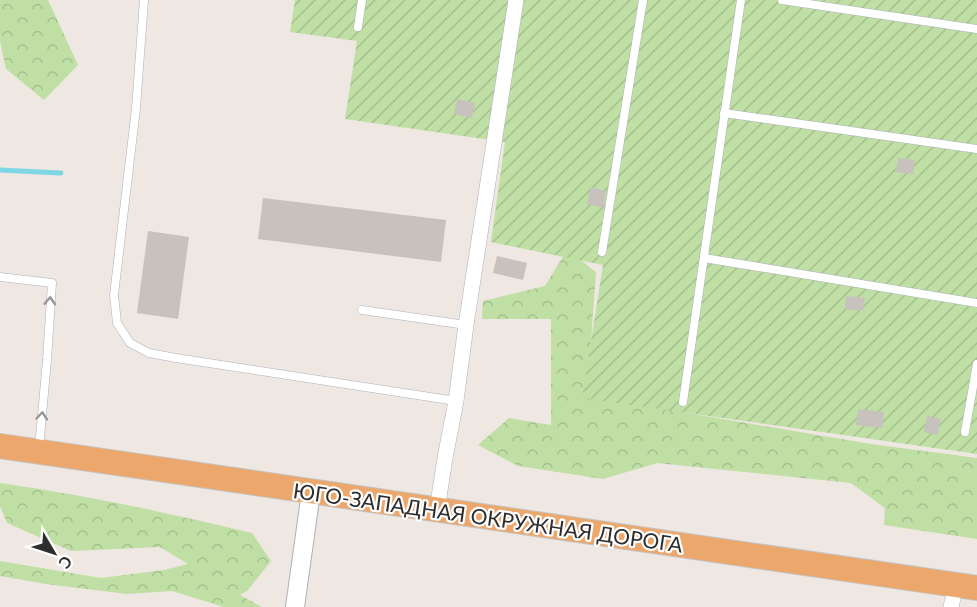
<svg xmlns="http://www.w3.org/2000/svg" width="977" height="607" viewBox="0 0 977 607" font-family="Lato,sans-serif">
<defs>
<pattern id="forest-crowns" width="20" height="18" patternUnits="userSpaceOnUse" patternTransform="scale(1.5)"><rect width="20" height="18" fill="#bfdfa4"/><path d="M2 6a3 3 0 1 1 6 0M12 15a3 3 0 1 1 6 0" fill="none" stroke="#a4c08e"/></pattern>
<pattern id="garden-furrows" width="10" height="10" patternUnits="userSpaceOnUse" patternTransform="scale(1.5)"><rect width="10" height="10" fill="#bfdfa4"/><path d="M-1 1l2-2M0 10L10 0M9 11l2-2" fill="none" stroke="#a4c08e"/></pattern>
</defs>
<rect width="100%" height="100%" fill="#eee7e2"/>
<g fill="url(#forest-crowns)">
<path d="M0,0H48L78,65L44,100L6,69L0,41Z"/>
<path d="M567,250L596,272L587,396L871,444L977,458V539L884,525L885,508L851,483L657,463L603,479L518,466L478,445L509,418L551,425V319H482L483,301L545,286Z"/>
<path d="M0,483C85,495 169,513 252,533L271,561L247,591L240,595L262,607H224L172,591L127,594L46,584L0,576V561L101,578L164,570L188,564L160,547L71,551L7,523L0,506Z"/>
</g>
<path fill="url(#garden-furrows)" d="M295,0H977V454L582,398L603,265L491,242L505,142L345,119L357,41L290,32Z"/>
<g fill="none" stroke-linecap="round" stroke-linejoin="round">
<path stroke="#7fd7e6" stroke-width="5" d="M0,170L61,173"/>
</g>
<g fill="#c7c2bd">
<path d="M457,99L475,103L472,118L454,114Z"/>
<path d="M898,158L915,160L913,174L896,172Z"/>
<path d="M591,187L606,191L603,208L587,204Z"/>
<path d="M263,198L446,220L441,262L258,239Z"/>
<path d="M148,231L189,237L178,319L137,313Z"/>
<path d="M497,256L527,263L523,280L493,273Z"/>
<path d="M846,296L865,298L863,311L845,309Z"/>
<path d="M858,409L884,412L882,428L856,425Z"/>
<path d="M927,416L941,419L938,435L924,432Z"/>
</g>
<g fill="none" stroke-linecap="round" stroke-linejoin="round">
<g stroke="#aeb1b9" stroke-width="9">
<g id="service">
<path d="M144,0L136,108L114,295L117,323L130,343L149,353L176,358L456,401"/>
<path d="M782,0L977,29"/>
<path d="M358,27L362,0"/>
<path d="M724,113L977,149"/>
<path d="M602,252L643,0"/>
<path d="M704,258L977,303"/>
<path d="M0,277L52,283L47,360L39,448"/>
<path d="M362,310L466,325"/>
<path d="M683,402L741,0"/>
<path d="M965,432L977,364"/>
</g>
</g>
<g stroke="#aeb1b9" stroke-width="16">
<g id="minor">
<path d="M437,510L445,458L456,401L466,325L516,0"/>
<path d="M951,607L956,585"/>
</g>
</g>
<g stroke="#aeb1b9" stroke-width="20">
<path id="tertiary" d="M295,607L311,492"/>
</g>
<g stroke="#c4c4c4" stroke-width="26">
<path id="trunk" d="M0,446L977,588"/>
</g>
<use href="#service" stroke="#fff" stroke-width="8"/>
<use href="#minor" stroke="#fff" stroke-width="15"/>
<use href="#tertiary" stroke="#fff" stroke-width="18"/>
<use href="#trunk" stroke="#eca86c" stroke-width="24"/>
</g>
<defs><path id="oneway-chevron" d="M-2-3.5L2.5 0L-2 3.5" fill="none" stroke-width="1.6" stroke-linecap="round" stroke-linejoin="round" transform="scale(1.5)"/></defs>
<g stroke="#969696">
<use href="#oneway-chevron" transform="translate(50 301) rotate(-87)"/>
<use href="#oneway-chevron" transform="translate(42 416) rotate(-85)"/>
</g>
<g text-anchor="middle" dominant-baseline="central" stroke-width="4.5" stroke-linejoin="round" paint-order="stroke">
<g font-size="21" fill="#2e2e2e" stroke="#fff">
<text transform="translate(488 517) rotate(8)">ЮГО-ЗАПАДНАЯ ОКРУЖНАЯ ДОРОГА</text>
</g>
</g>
<g transform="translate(54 553) rotate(129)" stroke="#ffffff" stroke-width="4.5" paint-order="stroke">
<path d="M0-4.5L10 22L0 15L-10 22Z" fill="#2e2e2e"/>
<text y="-9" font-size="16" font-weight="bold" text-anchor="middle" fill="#2e2e2e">С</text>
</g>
</svg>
